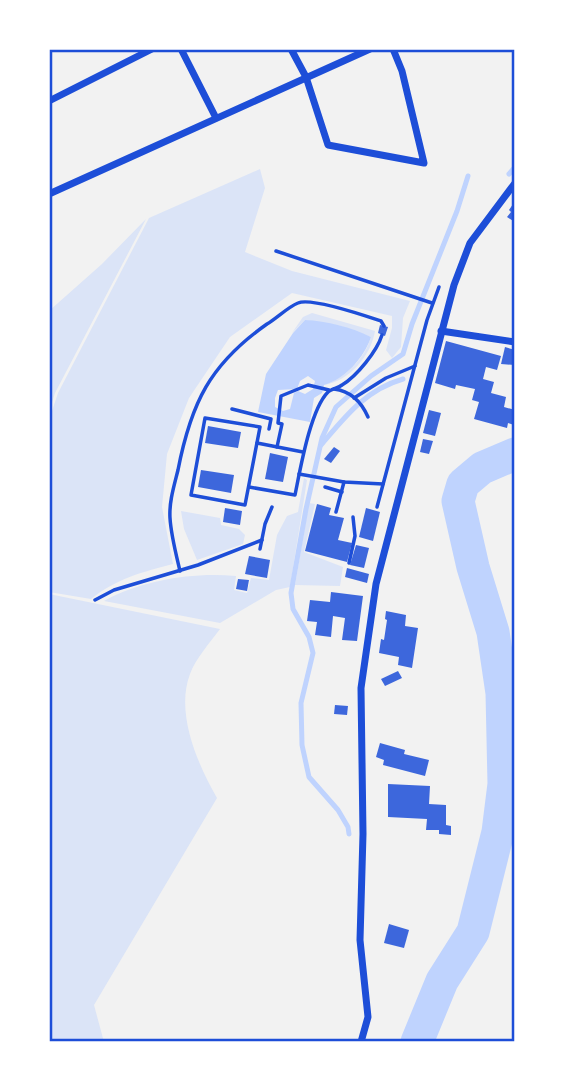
<svg xmlns="http://www.w3.org/2000/svg" width="564" height="1091" viewBox="0 0 564 1091" font-family="Jost,sans-serif">
<rect width="100%" height="100%" fill="#f2f2f2"/>
<g fill="#dbe4f7">
<path d="M260,169L265,188L245,252L292,271L410,301L403,318L401,347L392,358L386,350L392,328V316L292,293L230,337L189,398L167,454L162,507L173,564C142,572 116,579 91,599L49,592V420L58,393L149,218Z"/>
<path d="M146,219L55,393L49,412V311L102,264Z"/>
<path d="M312,313L375,331C371,356 349,381 324,385C346,378 365,358 371,337L341,326L305,320L292,333L303,317Z"/>
<path d="M304,478L307,480L290,587L276,590L220,623L104,601C142,580 193,572 236,576L234,590L247,593L251,578L269,580L277,535L287,516L298,512Z"/>
<path d="M309,503L315,504L304,552L343,567L340,586L295,585Z"/>
<path d="M181,511L220,518L221,525L239,529L245,535L243,544L197,560L184,529Z"/>
<path d="M49,594L220,629C209,644 196,658 190,674C175,713 198,765 217,798L94,1005L104,1042H49Z"/>
</g>
<path fill="#bfd3fe" fill-rule="evenodd" d="M305,320C327,321 351,327 371,337C364,358 345,379 324,385L322,393L314,398L310,422L258,412L266,374L293,333ZM308,376L315,381L313,389L305,394L298,391L294,393L290,409L283,411L275,407V398L278,390L297,389L300,381Z"/>
<g fill="none" stroke-linecap="round" stroke-linejoin="round">
<g stroke="#bfd3fe" stroke-width="5">
<path d="M509,174L515,167"/>
<path d="M321,445C345,417 365,390 403,379"/>
<path d="M349,834L348,827L338,810L309,777L302,745L301,703L313,653L309,637L293,609L291,593L306,509L322,438L336,407L371,376L403,354L412,324L457,211L468,176"/>
</g>
<path stroke="#bfd3fe" stroke-width="33" d="M417,1042L442,981L473,932L498,832L504,784L502,693L493,632L473,567L458,501L463,484L482,468L515,454"/>
</g>
<g fill="#3d67dc">
<path d="M515,201V222L507,217L511,212L509,210Z"/>
<path d="M380,325L388,327L385,336L378,333Z"/>
<path d="M446,341L501,356L497,370L486,367L483,379L494,382L491,393L506,397L504,407L515,410L514,425L508,423L507,428L474,419L479,402L472,400L475,389L456,385L455,389L435,383Z"/>
<path d="M505,347L515,350V365L501,364Z"/>
<path d="M429,410L441,413L435,436L423,433Z"/>
<path d="M208,426L241,432L238,448L205,443Z"/>
<path d="M423,439L433,441L429,454L420,452Z"/>
<path d="M334,447L340,451L331,463L324,459Z"/>
<path d="M270,453L288,457L283,482L265,479Z"/>
<path d="M201,470L234,475L231,493L198,487Z"/>
<path d="M317,504L331,508L329,515L344,518L338,540L352,543L347,562L305,551Z"/>
<path d="M225,508L242,511L240,525L223,522Z"/>
<path d="M366,508L380,512L373,541L359,537Z"/>
<path d="M356,545L369,548L364,568L350,565Z"/>
<path d="M249,556L270,560L267,578L245,574Z"/>
<path d="M347,568L369,574L367,583L345,577Z"/>
<path d="M238,579L249,580L247,591L236,589Z"/>
<path d="M331,592L363,596L357,641L342,640L345,618L333,616L331,637L315,635L317,622L307,621L310,600L330,602Z"/>
<path d="M386,611L406,615L405,626L418,628L412,668L398,665L399,657L379,653L381,639L384,640L387,620L385,619Z"/>
<path d="M398,671L402,678L385,686L381,679Z"/>
<path d="M335,705L348,706L347,715L334,714Z"/>
<path d="M380,743L405,750L404,754L429,760L425,776L383,765L384,760L376,757Z"/>
<path d="M388,784L430,786L429,804L446,805V825L451,826V835L439,834V830H426L427,819L388,817Z"/>
<path d="M389,924L409,930L404,948L384,943Z"/>
</g>
<g fill="none" stroke-linecap="round" stroke-linejoin="round">
<g stroke="#1d4ed8" stroke-width="3.5">
<path d="M276,251L432,303"/>
<path d="M334,389C350,391 361,401 368,417"/>
<path d="M354,398L386,378L415,366"/>
<path d="M232,409L271,419L269,429"/>
<path d="M205,418L260,427L245,505L191,495Z"/>
<path d="M257,443L303,452"/>
<path d="M277,447L282,424L278,423L281,396L308,385L329,390"/>
<path d="M299,474L344,482L383,484"/>
<path d="M249,487L295,495C300,471 310,410 328,392C331,389 338,388 342,385C357,376 377,351 382,335"/>
<path d="M325,487L342,492"/>
<path d="M377,507L427,320L439,287"/>
<path d="M336,512L344,482"/>
<path d="M260,549L265,524L272,507"/>
<path d="M349,563L355,536L353,517"/>
<path d="M180,571C176,554 171,535 170,518C169,502 174,486 178,470C191,403 210,364 267,324C277,318 288,307 298,303C311,297 366,316 381,321L384,326"/>
<path d="M95,600L114,590L198,565L262,540"/>
</g>
<g stroke="#1d4ed8" stroke-width="7">
<path d="M181,49L216,118"/>
<path d="M291,49L306,77L328,145L424,163L402,71L393,49"/>
<path d="M49,101L152,49"/>
<path d="M49,194L370,49"/>
<path d="M441,331L515,342"/>
<path d="M361,1042L368,1017L360,940L363,834L361,688L376,584L454,285L470,243L515,183"/>
</g>
</g>
<rect width="564" height="1091" fill="none" stroke="#ffffff" stroke-width="102"/>
<rect x="51" y="51" width="462" height="989" fill="none" stroke="#1d4ed8" stroke-width="2.5"/>
</svg>
